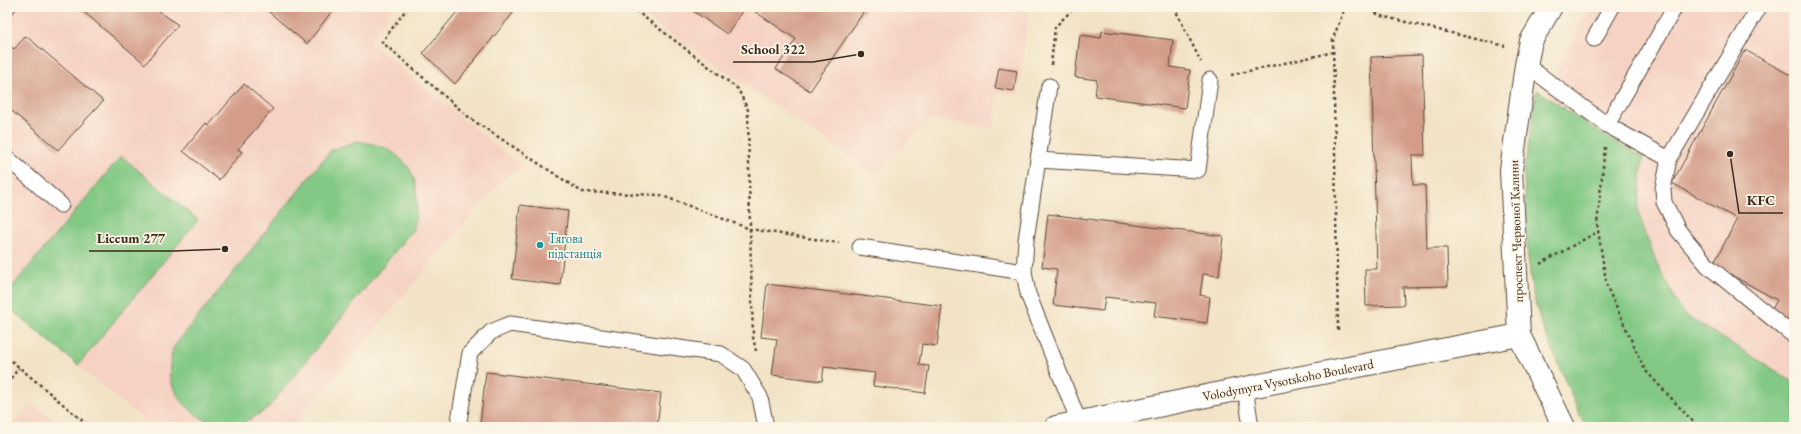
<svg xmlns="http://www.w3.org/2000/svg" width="1801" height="434" viewBox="0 0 1801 434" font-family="'EB Garamond',serif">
<rect width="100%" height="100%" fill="#fcf5e5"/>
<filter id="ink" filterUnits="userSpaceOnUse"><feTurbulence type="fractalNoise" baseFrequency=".025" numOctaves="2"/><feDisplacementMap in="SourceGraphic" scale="8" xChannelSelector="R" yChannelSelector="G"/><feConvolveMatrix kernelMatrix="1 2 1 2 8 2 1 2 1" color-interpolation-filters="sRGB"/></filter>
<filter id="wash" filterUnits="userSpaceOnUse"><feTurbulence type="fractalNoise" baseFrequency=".012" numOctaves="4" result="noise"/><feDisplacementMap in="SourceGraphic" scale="16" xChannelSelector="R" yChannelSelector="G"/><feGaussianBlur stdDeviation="0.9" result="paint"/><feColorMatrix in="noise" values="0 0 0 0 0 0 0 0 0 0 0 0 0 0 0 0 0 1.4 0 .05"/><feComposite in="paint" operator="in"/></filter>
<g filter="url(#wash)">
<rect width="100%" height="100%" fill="#f2e3c6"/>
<g fill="#f5d2c3">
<path d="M7,7H394L369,42L522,167L506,177L492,191L292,427H152L7,306Z"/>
<path d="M643,7H1029L1018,95L998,92L994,128L929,119L877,175L644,16Z"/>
<path d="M1589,7H1794V382L1683,314L1656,262L1638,212L1643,157L1544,95Z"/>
<path d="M32,403L61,427H11Z"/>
</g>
<g fill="#83c985" stroke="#5f7a52">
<path d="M1537,90L1606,137L1643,157L1638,212L1656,262L1683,314L1794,382V427H1585L1541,323L1533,294L1528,257L1524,172Z"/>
<path d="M358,141C366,143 377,144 385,148C420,166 420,194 414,228L267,409C256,416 242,426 228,426C204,426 175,402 170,378C168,369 172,356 173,348L331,150Z"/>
<path d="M121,156L198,220L78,365L7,306V293Z"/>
</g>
<g id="blocks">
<g fill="#d39d89">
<path d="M7,7H18L7,20Z"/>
<path d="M78,7H163L159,11L178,25L145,64Z"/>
<path d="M263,7H335L307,44Z"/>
<path d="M461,7H508L514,12L455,84L423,53Z"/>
<path d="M695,7H745L727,34L693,11Z"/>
<path d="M748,7H867L810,91L776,69L796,39Z"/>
<path d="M1102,31L1173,40L1170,67L1190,70L1185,108L1095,96L1097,80L1075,77L1080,35L1101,38Z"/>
<path d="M26,36L103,101L58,150L7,107V43L14,49Z"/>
<path d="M1745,50L1794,77V115L1788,126L1794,129V326L1770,313L1777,300L1713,265L1737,219L1672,183Z"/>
<path d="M1422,55L1425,155H1412L1413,185H1425L1427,248H1447L1448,286L1403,287L1404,305L1366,306L1365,269H1377L1371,57Z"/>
<path d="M999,68L1017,71L1014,91L995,88Z"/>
<path d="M244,84L273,109L238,149L242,152L219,180L183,151L206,123L209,125Z"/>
<path d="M520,205L568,211L560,285L512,279Z"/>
<path d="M1048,214L1223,236L1219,276L1203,274L1200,295L1210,297L1207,323L1154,316L1156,303L1105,297L1103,311L1053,305L1057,269L1042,267Z"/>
<path d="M767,284L942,306L937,346L922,344L919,365L929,366L925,393L873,386L875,373L824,367L822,381L772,375L777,339L761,337Z"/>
<path d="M486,372L661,393L657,427H495L480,424Z"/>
</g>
</g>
</g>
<g filter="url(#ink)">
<use href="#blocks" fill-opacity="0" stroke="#564637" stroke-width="1"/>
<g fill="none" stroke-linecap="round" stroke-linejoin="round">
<g stroke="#564637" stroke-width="17">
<g id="service">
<path d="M1759,7L1669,159L1663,189L1664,202L1678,230L1708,266L1794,336"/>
<path d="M1594,39L1612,7"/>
<path d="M1526,65L1607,125L1669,159"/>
<path d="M1049,86L1026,240L1024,272L1028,294L1079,422"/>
<path d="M1607,125L1675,7"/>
<path d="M7,158L61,205"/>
<path d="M1038,160L1198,170L1210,80"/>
<path d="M860,247L1024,272"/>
<path d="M1245,388L1251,427"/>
<path d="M458,427L470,353L491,332L510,324L721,354L743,369L760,397L766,427"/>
</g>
</g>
<g stroke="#564637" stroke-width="24">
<g id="minor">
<path d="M1551,7L1531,41L1526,65L1511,170L1519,335L1564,427"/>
<path d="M1056,427L1245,388L1519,335"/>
</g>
</g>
<g stroke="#564637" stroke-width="2.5" stroke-dasharray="3 3" stroke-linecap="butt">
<path d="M408,7L382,42L471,119L582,192L660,195L750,229L753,337L756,351"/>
<path d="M631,7L738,89L748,110L750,229L839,243"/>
<path d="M1174,7L1201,62"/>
<path d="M1365,7L1381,16L1505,46"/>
<path d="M1051,65L1055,27L1075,7"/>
<path d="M1231,75L1334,52"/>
<path d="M1605,147L1597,224L1607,287L1645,370L1698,427"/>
<path d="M1540,264L1599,231"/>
<path d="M1338,330L1333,39L1345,7"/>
<path d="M7,357L90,427"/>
<path d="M7,383L19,368"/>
</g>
<use href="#service" stroke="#fff" stroke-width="15"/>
<use href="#minor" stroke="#fff" stroke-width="22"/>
</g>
</g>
<circle fill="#0f9aa8" stroke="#fcf5e5" stroke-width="1.5" cx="540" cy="245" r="4"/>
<g text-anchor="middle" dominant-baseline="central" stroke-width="3.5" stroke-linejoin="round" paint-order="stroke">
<g font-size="13" fill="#3b2a1e" stroke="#fcf5e5">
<text transform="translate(1516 231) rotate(-92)">проспект Червоної Калини</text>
<text transform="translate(1288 380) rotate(-11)">Volodymyra Vysotskoho Boulevard</text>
</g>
<g font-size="13" fill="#0d838f" stroke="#fcf5e5" text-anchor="start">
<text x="548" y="238">Тягова<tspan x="548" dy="15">пiдстанцiя</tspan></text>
</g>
</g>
<path fill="none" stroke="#3b2a1e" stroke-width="1.5" d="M861 54L813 62H733M1730 154L1739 213H1783M225 249L173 251H89"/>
<g fill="#3b2a1e" stroke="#fcf5e5" stroke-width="1.5">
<circle cx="861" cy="54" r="4"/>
<circle cx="1730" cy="154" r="4"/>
<circle cx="225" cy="249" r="4"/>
</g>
<g font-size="14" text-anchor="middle" font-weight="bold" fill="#3b2a1e" stroke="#fcf5e5" stroke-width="3.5" stroke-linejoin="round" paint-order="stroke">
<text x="773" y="54">School 322</text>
<text x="1761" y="205">KFC</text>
<text x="131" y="243">Liceum 277</text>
</g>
<rect width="1801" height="434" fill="none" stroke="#fcf5e5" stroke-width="24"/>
</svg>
